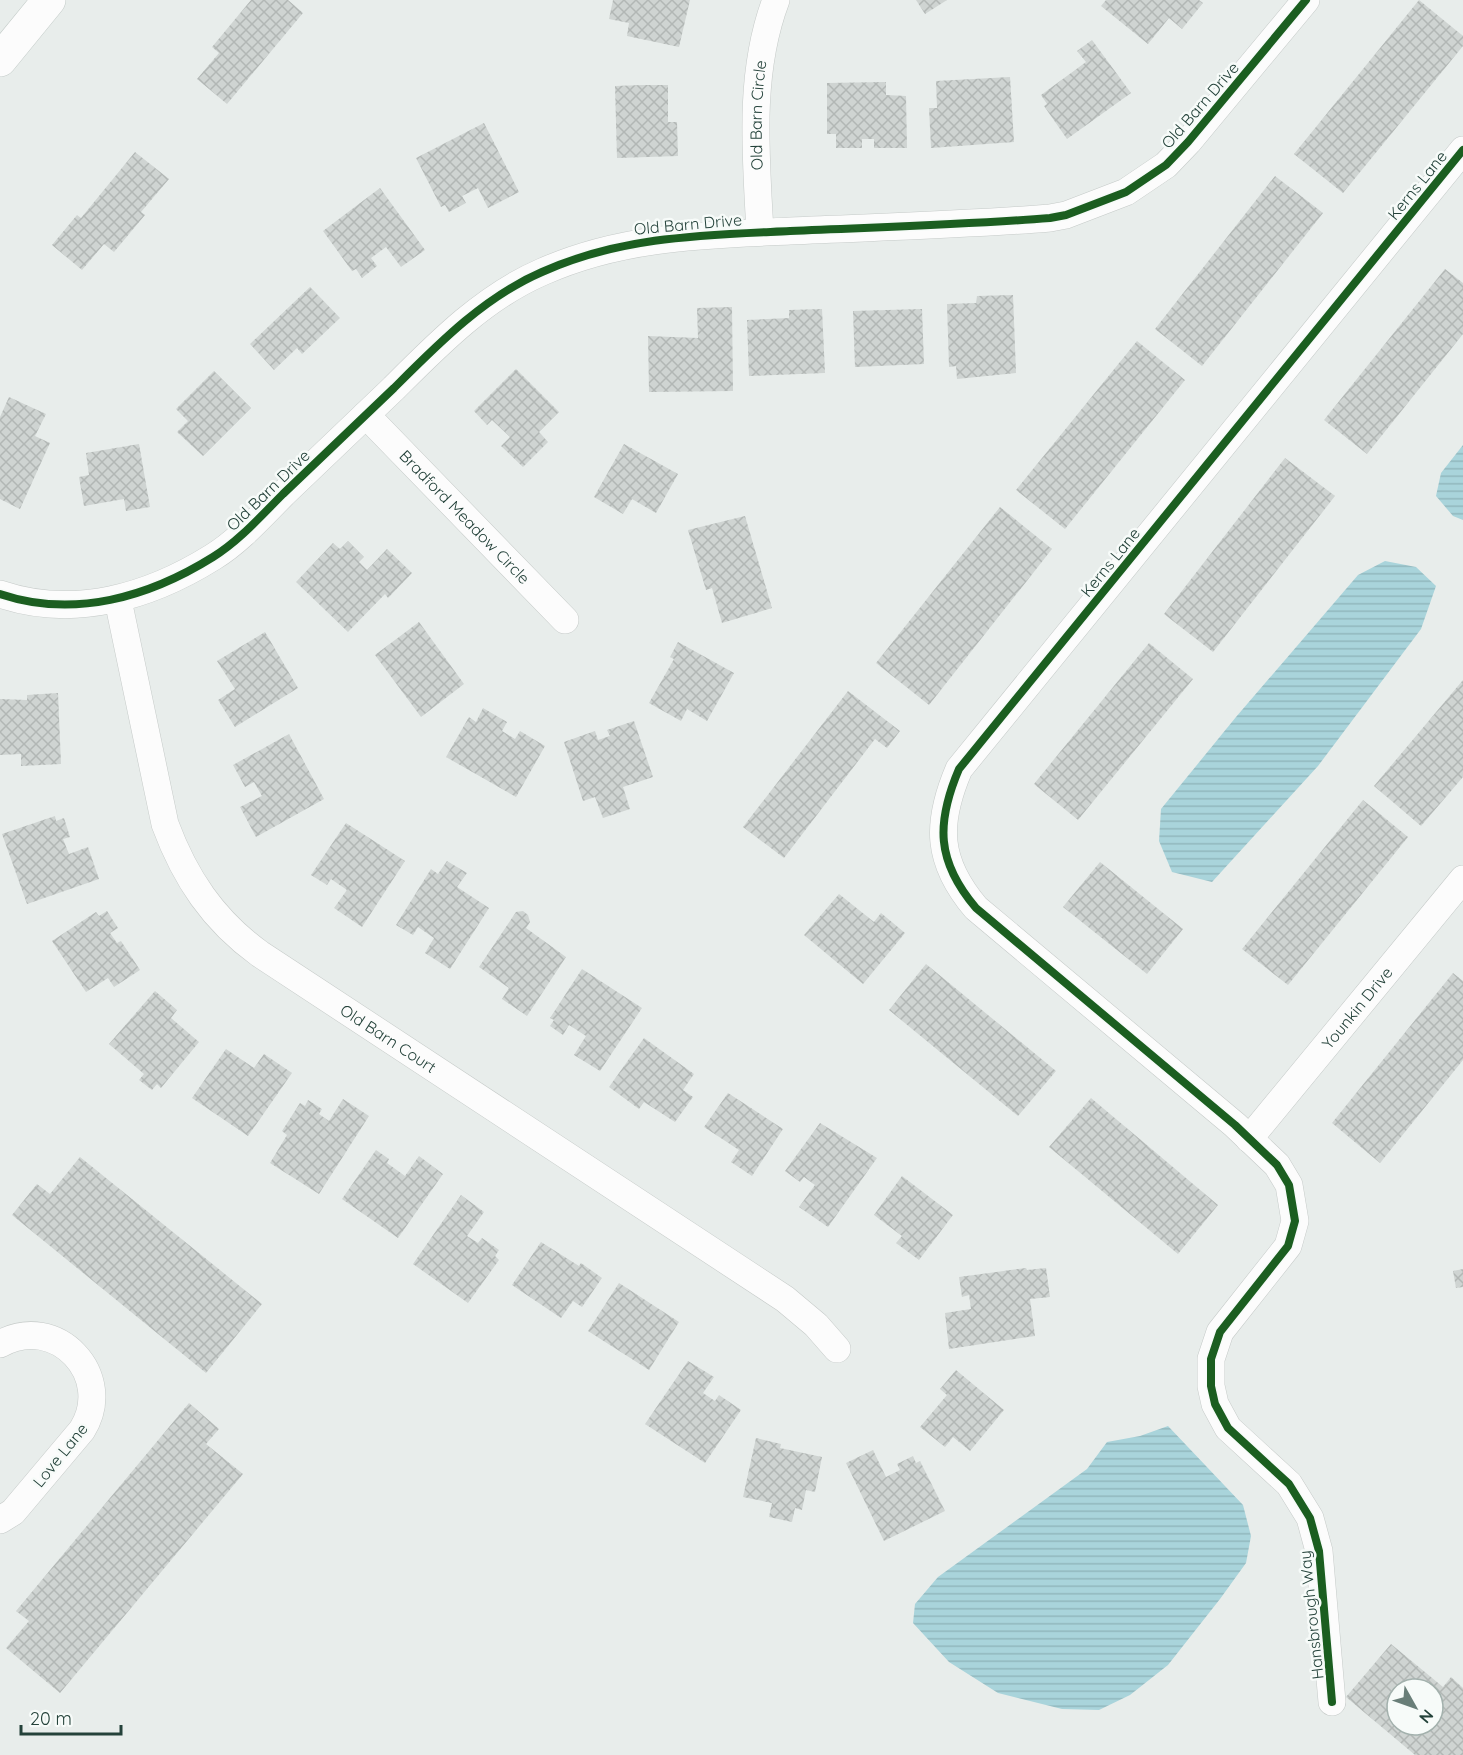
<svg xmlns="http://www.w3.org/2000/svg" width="1463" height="1755" viewBox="0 0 1463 1755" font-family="Quicksand,sans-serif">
<defs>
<pattern id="water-rules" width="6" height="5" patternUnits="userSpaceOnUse" patternTransform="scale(1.5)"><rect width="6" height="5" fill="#a9d4db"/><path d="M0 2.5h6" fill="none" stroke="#91b7bd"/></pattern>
<pattern id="building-cross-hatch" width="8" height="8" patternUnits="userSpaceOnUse" patternTransform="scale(1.5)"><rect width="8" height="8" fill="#cfd4d2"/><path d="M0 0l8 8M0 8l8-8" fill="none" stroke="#b2b7b5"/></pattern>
</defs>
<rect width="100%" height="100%" fill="#e8edeb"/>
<g fill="url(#water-rules)">
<path d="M1463,445V520L1453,516L1436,496L1441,473Z"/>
<path d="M1385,561L1416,567L1436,586L1421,629L1318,766L1212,882L1172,872L1159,841L1161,809L1236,717L1358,575Z"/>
<path d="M1168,1426L1243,1505L1251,1536L1246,1563L1220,1599L1168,1665L1130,1695L1099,1710L1062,1709L998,1693L949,1662L913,1623L915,1604L938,1577L1087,1469L1107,1442L1140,1436Z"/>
</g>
<g fill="url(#building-cross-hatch)" fill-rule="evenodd">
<path d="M251,0H288L303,13L227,104L197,79L219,53L212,47Z"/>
<path d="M613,0H690L679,47L627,36L629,23L609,19Z"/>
<path d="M916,0H947L925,14Z"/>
<path d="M1106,0H1199L1203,3L1182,29L1169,18L1148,44L1101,6Z"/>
<path d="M1419,0L1463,36V46L1343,193L1294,154Z"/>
<path d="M1092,40L1131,93L1067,139L1044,106L1047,104L1041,95L1086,62L1077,51Z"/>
<path d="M1010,77L1014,142L931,148L929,108H937L936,81Z"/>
<path d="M886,82V95L906,96L907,148H874V139H862V148H836V134H827V83Z"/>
<path d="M642,85H668V122H677L678,156L617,158L615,86Z"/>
<path d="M484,123L519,192L488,208L478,188L462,196L466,203L449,212L445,205L441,207L416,158Z"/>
<path d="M135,152L169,179L141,212L145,215L114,252L104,244L82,270L52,245L77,215L81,218Z"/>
<path d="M1275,176L1323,213L1202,366L1155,329Z"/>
<path d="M380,188L425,250L401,267L386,247L371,258L377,266L362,278L356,269L352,271L323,231Z"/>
<path d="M1445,269L1463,283V334L1367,454L1324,420Z"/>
<path d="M310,287L340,318L302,354L297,348L274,370L250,344Z"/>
<path d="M1013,295L1016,373L957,379L956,366L949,367L947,304L976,303L977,296Z"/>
<path d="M732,307L733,391L649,392L648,336L698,338L697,308Z"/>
<path d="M822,309L825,373L749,376L747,320L789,318V310Z"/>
<path d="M922,309L924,364L855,367L853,311Z"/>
<path d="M1137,341L1185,380L1065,529L1016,490Z"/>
<path d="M516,369L559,412L539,432L548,442L523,467L501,446L510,437L492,420L487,425L474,411Z"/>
<path d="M214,371L251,408L203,456L177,432L188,421L176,409Z"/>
<path d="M9,397L46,414L35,436L50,443L20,509L0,499V417Z"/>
<path d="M139,444L150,507L126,511L124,499L84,506L79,477L89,475L86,453Z"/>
<path d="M624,444L678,474L656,513L632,499L623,514L594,497Z"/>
<path d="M1285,458L1335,496L1213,652L1164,614Z"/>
<path d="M1000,507L1052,549L929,705L876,663Z"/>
<path d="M745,516L772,608L722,623L712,588L706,590L688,530Z"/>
<path d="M348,541L364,557L359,562L367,570L387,549L412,573L388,598L385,594L348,632L296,582L333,543L340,549Z"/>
<path d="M419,622L464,684L421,717L375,655Z"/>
<path d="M265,632L298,688L235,727L218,700L235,689L217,661Z"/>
<path d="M678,642L734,673L707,721L687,709L681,721L649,703L674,659L670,657Z"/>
<path d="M1149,643L1193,679L1078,820L1034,784Z"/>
<path d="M1463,680V777L1421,826L1374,786Z"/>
<path d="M848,691L900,731L887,748L875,739L784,858L743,827Z"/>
<path d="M58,693L61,764L21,766V754L0,755V699L27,700V695Z"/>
<path d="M483,708L507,722L502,731L515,739L520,731L545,746L516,797L446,757L469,717L476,722Z"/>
<path d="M634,721L653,777L623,787L630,809L603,818L595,797L583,801L564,742L595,731L598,740L610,736L607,730Z"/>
<path d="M289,734L324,799L256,837L240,807L262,796L254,782L245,787L233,765Z"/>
<path d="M1363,800L1408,837L1288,985L1242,949Z"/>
<path d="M55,816L56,821L64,818L70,837L63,839L69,854L88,847L99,879L27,904L2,834Z"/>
<path d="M346,823L405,861L362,927L334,908L347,890L331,879L327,885L311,875Z"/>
<path d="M447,861L467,873L457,887L489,908L450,969L425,953L434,938L418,927L413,935L396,925L431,869L438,874Z"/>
<path d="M1100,862L1183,929L1147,974L1063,907Z"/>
<path d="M839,894L874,922L881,913L905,933L863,984L804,935Z"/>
<path d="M107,911L118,928L110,933L117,943L121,941L140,970L114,987L108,978L86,992L52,941L96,912L99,916Z"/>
<path d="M523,911L528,915L530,922L526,928L566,957L527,1016L502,999L509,988L479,967L516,912Z"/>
<path d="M926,964L1056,1071L1018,1116L889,1010Z"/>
<path d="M582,969L642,1008L600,1071L574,1055L586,1036L569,1025L563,1035L550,1026L554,1020L550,1018Z"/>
<path d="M1453,973L1463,981V1060L1380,1163L1332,1123Z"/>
<path d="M155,991L177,1010L171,1018L199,1042L161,1088L157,1084L152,1090L139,1080L144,1074L109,1044Z"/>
<path d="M644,1038L694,1074L683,1090L693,1097L675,1122L644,1102L639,1109L609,1087Z"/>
<path d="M226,1049L254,1068L264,1054L292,1073L248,1136L192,1098Z"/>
<path d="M728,1093L783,1129L752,1176L731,1162L739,1150L704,1127Z"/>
<path d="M1091,1098L1218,1205L1178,1254L1049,1147Z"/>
<path d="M343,1099L369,1116L319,1194L270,1163L287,1135L282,1131L300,1103L305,1106L308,1100L322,1109L319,1114L329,1121Z"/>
<path d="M820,1123L877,1158L828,1227L799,1207L815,1185L804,1177L800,1182L785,1171Z"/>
<path d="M376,1150L389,1159L387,1163L405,1176L419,1156L443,1174L398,1238L342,1199Z"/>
<path d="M80,1157L262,1304L206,1373L12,1215L37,1184L50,1194Z"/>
<path d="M902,1176L953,1215L919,1260L896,1243L902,1236L874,1215Z"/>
<path d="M461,1195L484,1212L467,1236L478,1243L482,1238L499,1250L495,1256L499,1260L468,1303L413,1264Z"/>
<path d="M541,1242L579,1266L581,1263L602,1278L582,1307L573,1301L561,1318L512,1285Z"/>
<path d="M1026,1268L1027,1270L1046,1268L1050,1297L1030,1299L1035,1336L949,1349L945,1313L971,1309L969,1295L962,1297L959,1277Z"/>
<path d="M1463,1269V1287L1456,1288L1453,1271Z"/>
<path d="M619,1283L679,1322L649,1370L588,1331Z"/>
<path d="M688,1361L714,1377L703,1393L715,1401L719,1395L741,1410L705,1463L645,1424Z"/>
<path d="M956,1370L1004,1410L970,1451L953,1437L945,1447L920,1427L947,1395L940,1389Z"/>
<path d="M189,1403L219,1429L206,1444L243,1474L60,1693L6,1648L29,1621L16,1611Z"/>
<path d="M756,1438L781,1444L780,1448L822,1457L815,1492L806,1490L802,1510L795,1508L792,1522L769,1517L772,1503L743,1497Z"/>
<path d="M873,1450L886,1477L900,1470L897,1464L913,1456L916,1463L920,1461L945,1511L884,1541L846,1463Z"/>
<path d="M1391,1644L1443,1687L1451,1677L1463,1688V1755H1415L1346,1697ZM1397,1689H1433V1725H1397Z"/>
</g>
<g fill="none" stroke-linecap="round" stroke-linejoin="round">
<g stroke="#c5cac8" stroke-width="28">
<g id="street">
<path id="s1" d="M760,232C756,155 748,74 776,0"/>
<path id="s2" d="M366,415L565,620"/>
<path d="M0,594C74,619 149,597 213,557C239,541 261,516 283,494C320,459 357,423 394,388C438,344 484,297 542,272C622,236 705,235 790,231C877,227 964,225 1050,218L1066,215L1126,192L1166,165L1188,142L1306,0"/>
<path id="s3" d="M118,600L165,824C185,878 213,920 260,954L785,1299L816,1325L837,1349"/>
<path id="s4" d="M1249,1139L1463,879"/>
<path d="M0,1344C56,1312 116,1376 82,1430L13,1512L0,1520"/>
<path d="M1332,1702L1319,1551L1310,1518L1289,1484L1228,1428L1215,1404L1211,1386V1359L1220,1332L1288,1246L1295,1221L1289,1185L1277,1165L1235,1125L976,908C936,861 936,823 959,769L1463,150"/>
</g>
</g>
<g stroke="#c3cbc8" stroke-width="34">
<path id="secondary" d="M0,60L49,0"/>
</g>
<use href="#street" stroke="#fcfcfc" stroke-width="27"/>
<use href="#secondary" stroke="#fcfcfc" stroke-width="33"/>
<g stroke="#f7fbf9" stroke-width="11">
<g id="cycleway">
<path d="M0,594C74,619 149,597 213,557C239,541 261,516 283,494C320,459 357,423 394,388C438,344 484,297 542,272C622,236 705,235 790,231C877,227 964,225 1050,218L1066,215L1126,192L1166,165L1188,142L1306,0"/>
<path d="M1332,1702L1319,1551L1310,1518L1289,1484L1228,1428L1215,1404L1211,1386V1359L1220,1332L1288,1246L1295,1221L1289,1185L1277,1165L1235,1125L976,908C936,861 936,823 959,769L1463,150"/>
</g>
</g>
<use href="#cycleway" stroke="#1b5e20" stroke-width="8"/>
</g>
<g text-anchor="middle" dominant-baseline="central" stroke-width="5" stroke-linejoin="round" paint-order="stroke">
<g font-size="16" fill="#24423a" stroke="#f7fbf9">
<text transform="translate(1200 105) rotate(-49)">Old Barn Drive</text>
<text stroke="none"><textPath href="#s1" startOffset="117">Old Barn Circle</textPath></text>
<text transform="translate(1417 185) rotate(-51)">Kerns Lane</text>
<text transform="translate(688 224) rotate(-5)">Old Barn Drive</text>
<text transform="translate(268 490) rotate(-44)">Old Barn Drive</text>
<text stroke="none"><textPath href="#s2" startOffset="142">Bradford Meadow Circle</textPath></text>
<text transform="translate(1110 562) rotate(-51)">Kerns Lane</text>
<text stroke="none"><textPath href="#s4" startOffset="170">Younkin Drive</textPath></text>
<text stroke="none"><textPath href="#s3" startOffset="546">Old Barn Court</textPath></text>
<text transform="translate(60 1455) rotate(-51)">Love Lane</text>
<text transform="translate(1311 1615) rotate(-96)">Hansbrough Way</text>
</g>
</g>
<g transform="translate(1415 1707) rotate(130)"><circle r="28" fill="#f7fbf9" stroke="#a3b1ad" stroke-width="1.5"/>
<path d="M0-4.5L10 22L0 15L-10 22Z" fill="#697e78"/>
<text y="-9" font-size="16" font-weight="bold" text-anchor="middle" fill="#24423a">N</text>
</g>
<path d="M21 1725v9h100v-9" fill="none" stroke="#24423a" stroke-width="3"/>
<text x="30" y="1725" font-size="18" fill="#24423a" stroke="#f7fbf9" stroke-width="4.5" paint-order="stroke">20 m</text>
</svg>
